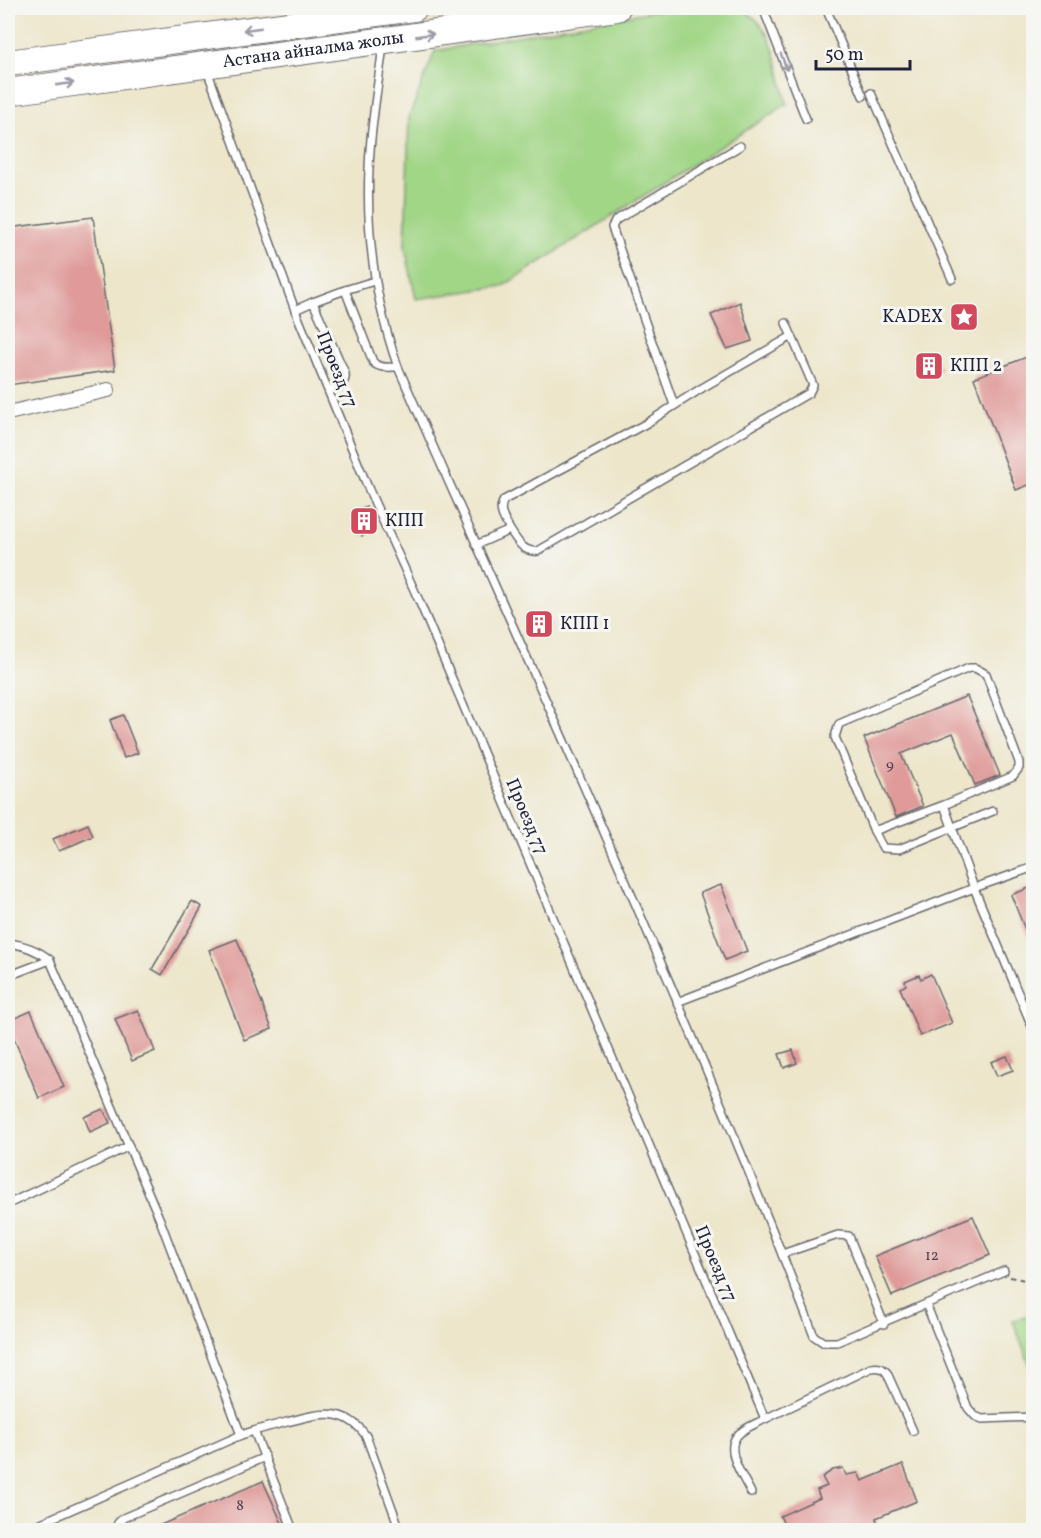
<svg xmlns="http://www.w3.org/2000/svg" width="1041" height="1538" viewBox="0 0 1041 1538" font-family="Vollkorn,serif">
<rect width="100%" height="100%" fill="#f6f6f2"/>
<filter id="ink" filterUnits="userSpaceOnUse"><feTurbulence type="fractalNoise" baseFrequency=".0167" numOctaves="2"/><feDisplacementMap in="SourceGraphic" scale="12" xChannelSelector="R" yChannelSelector="G"/><feConvolveMatrix kernelMatrix="1 2 1 2 8 2 1 2 1" color-interpolation-filters="sRGB"/></filter>
<filter id="wash" filterUnits="userSpaceOnUse"><feTurbulence type="fractalNoise" baseFrequency=".008" numOctaves="4" result="noise"/><feDisplacementMap in="SourceGraphic" scale="24" xChannelSelector="R" yChannelSelector="G"/><feGaussianBlur stdDeviation="1.35" result="paint"/><feColorMatrix in="noise" values="0 0 0 0 0 0 0 0 0 0 0 0 0 0 0 0 0 1.4 0 .05"/><feComposite in="paint" operator="in"/></filter>
<g filter="url(#wash)">
<rect width="100%" height="100%" fill="#ede6cb"/>
<g fill="#a2d687" stroke="#627c61" stroke-width="1.5">
<path d="M668,8C682,8 728,4 738,8C776,22 778,71 787,104L503,286L416,299L405,247L409,117L435,51Z"/>
<path d="M1033,1313V1373L1013,1321Z"/>
</g>
<g id="blocks">
<g fill="#df9a99">
<path d="M93,217L115,370L8,385V228Z"/>
<path d="M740,302L752,341L727,349L711,315Z"/>
<path d="M934,354L941,369L923,378L916,362Z"/>
<path d="M1034,354V483L1016,490L974,378Z"/>
<path d="M366,507L376,530L362,536L353,513Z"/>
<path d="M545,613L551,628L533,636L527,621Z"/>
<path d="M967,696L1000,775L975,785L953,733L901,754L923,806L896,817L864,738Z"/>
<path d="M123,715L138,753L124,758L110,720Z"/>
<path d="M88,824L93,836L59,851L53,839Z"/>
<path d="M721,885L747,951L725,960L700,893Z"/>
<path d="M1034,886V949H1033L1011,895Z"/>
<path d="M192,901L202,907L162,975L152,969Z"/>
<path d="M237,939L272,1029L244,1040L209,950Z"/>
<path d="M931,974L952,1023L920,1036L900,988L906,985L905,981L919,975L921,979Z"/>
<path d="M138,1010L155,1051L132,1061L115,1019Z"/>
<path d="M31,1011L64,1087L39,1098L8,1024V1021Z"/>
<path d="M793,1050L797,1063L784,1068L779,1054Z"/>
<path d="M1007,1056L1013,1070L997,1076L991,1062Z"/>
<path d="M103,1109L110,1123L90,1132L84,1117Z"/>
<path d="M973,1216L990,1255L892,1296L875,1256Z"/>
<path d="M903,1464L917,1501L876,1518L878,1526L867,1530H787L780,1516L820,1498L817,1490L827,1486L822,1477L833,1470L843,1468L846,1475L858,1473L862,1481Z"/>
<path d="M263,1481L285,1530H149Z"/>
</g>
</g>
</g>
<g filter="url(#ink)">
<use href="#blocks" fill-opacity="0" stroke="#69676d" stroke-width="1.5"/>
<g fill="none" stroke-linecap="round" stroke-linejoin="round">
<g stroke="#69676d" stroke-width="10">
<g id="lane">
<path d="M763,8L806,119"/>
<path d="M826,8L863,96"/>
<path d="M383,46C378,86 370,128 369,169C366,237 375,302 398,367C539,688 688,1009 814,1336L823,1342H837L926,1304L968,1408L975,1416L982,1419L1034,1417"/>
<path d="M207,70L295,310L369,490L420,603L765,1419L871,1368C878,1367 882,1367 887,1373L913,1431"/>
<path d="M871,93L952,279"/>
<path d="M345,290L374,281"/>
<path d="M295,310L313,302"/>
<path d="M329,391C338,387 347,384 345,373L313,302L345,290L373,362C379,369 390,367 398,367"/>
<path d="M674,405L612,227L616,220L740,146"/>
<path d="M510,530C517,540 523,553 538,551L809,393L813,385L786,323"/>
<path d="M476,545L510,530C505,520 497,511 504,500L647,423L702,388L792,336"/>
<path d="M944,805L874,831L835,737L839,724L969,668H975L986,674L1019,762V768L1013,776L944,805L974,888L1034,1031"/>
<path d="M874,831L883,848L899,849L993,811"/>
<path d="M8,943C24,945 37,949 50,960L160,1220L241,1435L25,1530"/>
<path d="M8,976L50,960"/>
<path d="M677,1002L974,888L1034,867"/>
<path d="M8,1204L129,1146"/>
<path d="M782,1254L838,1235L849,1236L884,1324"/>
<path d="M926,1304L1004,1271"/>
<path d="M254,1431L293,1530"/>
<path d="M241,1435C256,1430 271,1426 287,1422C318,1414 344,1405 366,1436L400,1530"/>
<path d="M751,1493C744,1478 724,1451 737,1436C743,1428 756,1424 765,1419"/>
<path d="M115,1530L118,1523L123,1518L265,1457"/>
</g>
</g>
<g stroke="#69676d" stroke-width="16">
<path id="street" d="M8,413L108,390"/>
</g>
<g stroke="#69676d" stroke-width="28">
<g id="highway">
<path d="M8,63L414,8"/>
<path id="s1" d="M8,92L617,8"/>
</g>
</g>
<path stroke="#69676d" stroke-width="2" stroke-dasharray="4.5 4.5" stroke-linecap="butt" d="M1010,1277L1034,1282"/>
<use href="#lane" stroke="#fff" stroke-width="7"/>
<use href="#street" stroke="#fff" stroke-width="14"/>
<use href="#highway" stroke="#fff" stroke-width="26"/>
</g>
<defs><path id="oneway-shaft" d="M-6 0H5M1.5-3L5.5 0L1.5 3" fill="none" stroke-width="1.6" stroke-linecap="round" stroke-linejoin="round" transform="scale(1.5)"/></defs>
<g stroke="#9c9ca7">
<use href="#oneway-shaft" transform="translate(252 29) rotate(172)"/>
<use href="#oneway-shaft" transform="translate(425 35) rotate(-8)"/>
<use href="#oneway-shaft" transform="translate(784 62) rotate(69)"/>
<use href="#oneway-shaft" transform="translate(65 84) rotate(-8)"/>
</g>
</g>
<defs>
<g id="sight-square" transform="scale(1.5)"><rect x="-9" y="-9" width="18" height="18" rx="4" fill="#d1495b" stroke="#f6f6f2"/><path d="M0-6L1.8-2.2L6-1.7L2.9 1.2L3.7 5.4L0 3.3L-3.7 5.4L-2.9 1.2L-6-1.7L-1.8-2.2Z" fill="#fff"/></g>
<g id="building-square" transform="scale(1.5)"><rect x="-9" y="-9" width="18" height="18" rx="4" fill="#d1495b" stroke="#f6f6f2"/><path d="M-4-6H4V6H1V3H-1V6H-4ZM-2.5-4.3h1.7v1.8h-1.7ZM.8-4.3h1.7v1.8H.8ZM-2.5-1h1.7V.8h-1.7ZM.8-1h1.7V.8H.8Z" fill="#fff"/></g>
</defs>
<g fill-rule="evenodd">
<use href="#sight-square" x="964" y="317"/>
<use href="#building-square" x="929" y="366"/>
<use href="#building-square" x="364" y="521"/>
<use href="#building-square" x="539" y="624"/>
</g>
<g text-anchor="middle" dominant-baseline="central" stroke-width="6" stroke-linejoin="round" paint-order="stroke">
<g font-size="15" fill="#514052">
<text x="890" y="765">9</text>
<text x="932" y="1256">12</text>
<text x="240" y="1506">8</text>
</g>
<g font-size="18" fill="#22223b" stroke="#f6f6f2">
<text stroke="none"><textPath href="#s1" startOffset="308">Астана айналма жолы</textPath></text>
<text transform="translate(336 370) rotate(68)">Проезд 77</text>
<text transform="translate(526 817) rotate(67)">Проезд 77</text>
<text transform="translate(715 1264) rotate(67)">Проезд 77</text>
</g>
<g font-size="18" fill="#22223b" stroke="#f6f6f2" text-anchor="start">
<text x="943" y="317" text-anchor="end">KADEX</text>
<text x="950" y="366">КПП 2</text>
<text x="385" y="521">КПП</text>
<text x="560" y="624">КПП 1</text>
</g>
</g>
<rect width="1041" height="1538" fill="none" stroke="#f6f6f2" stroke-width="30"/>
<path d="M816 60v9h94v-9" fill="none" stroke="#22223b" stroke-width="3"/>
<text x="825" y="60" font-size="18" fill="#22223b" stroke="#f6f6f2" stroke-width="4.5" paint-order="stroke">50 m</text>
</svg>
